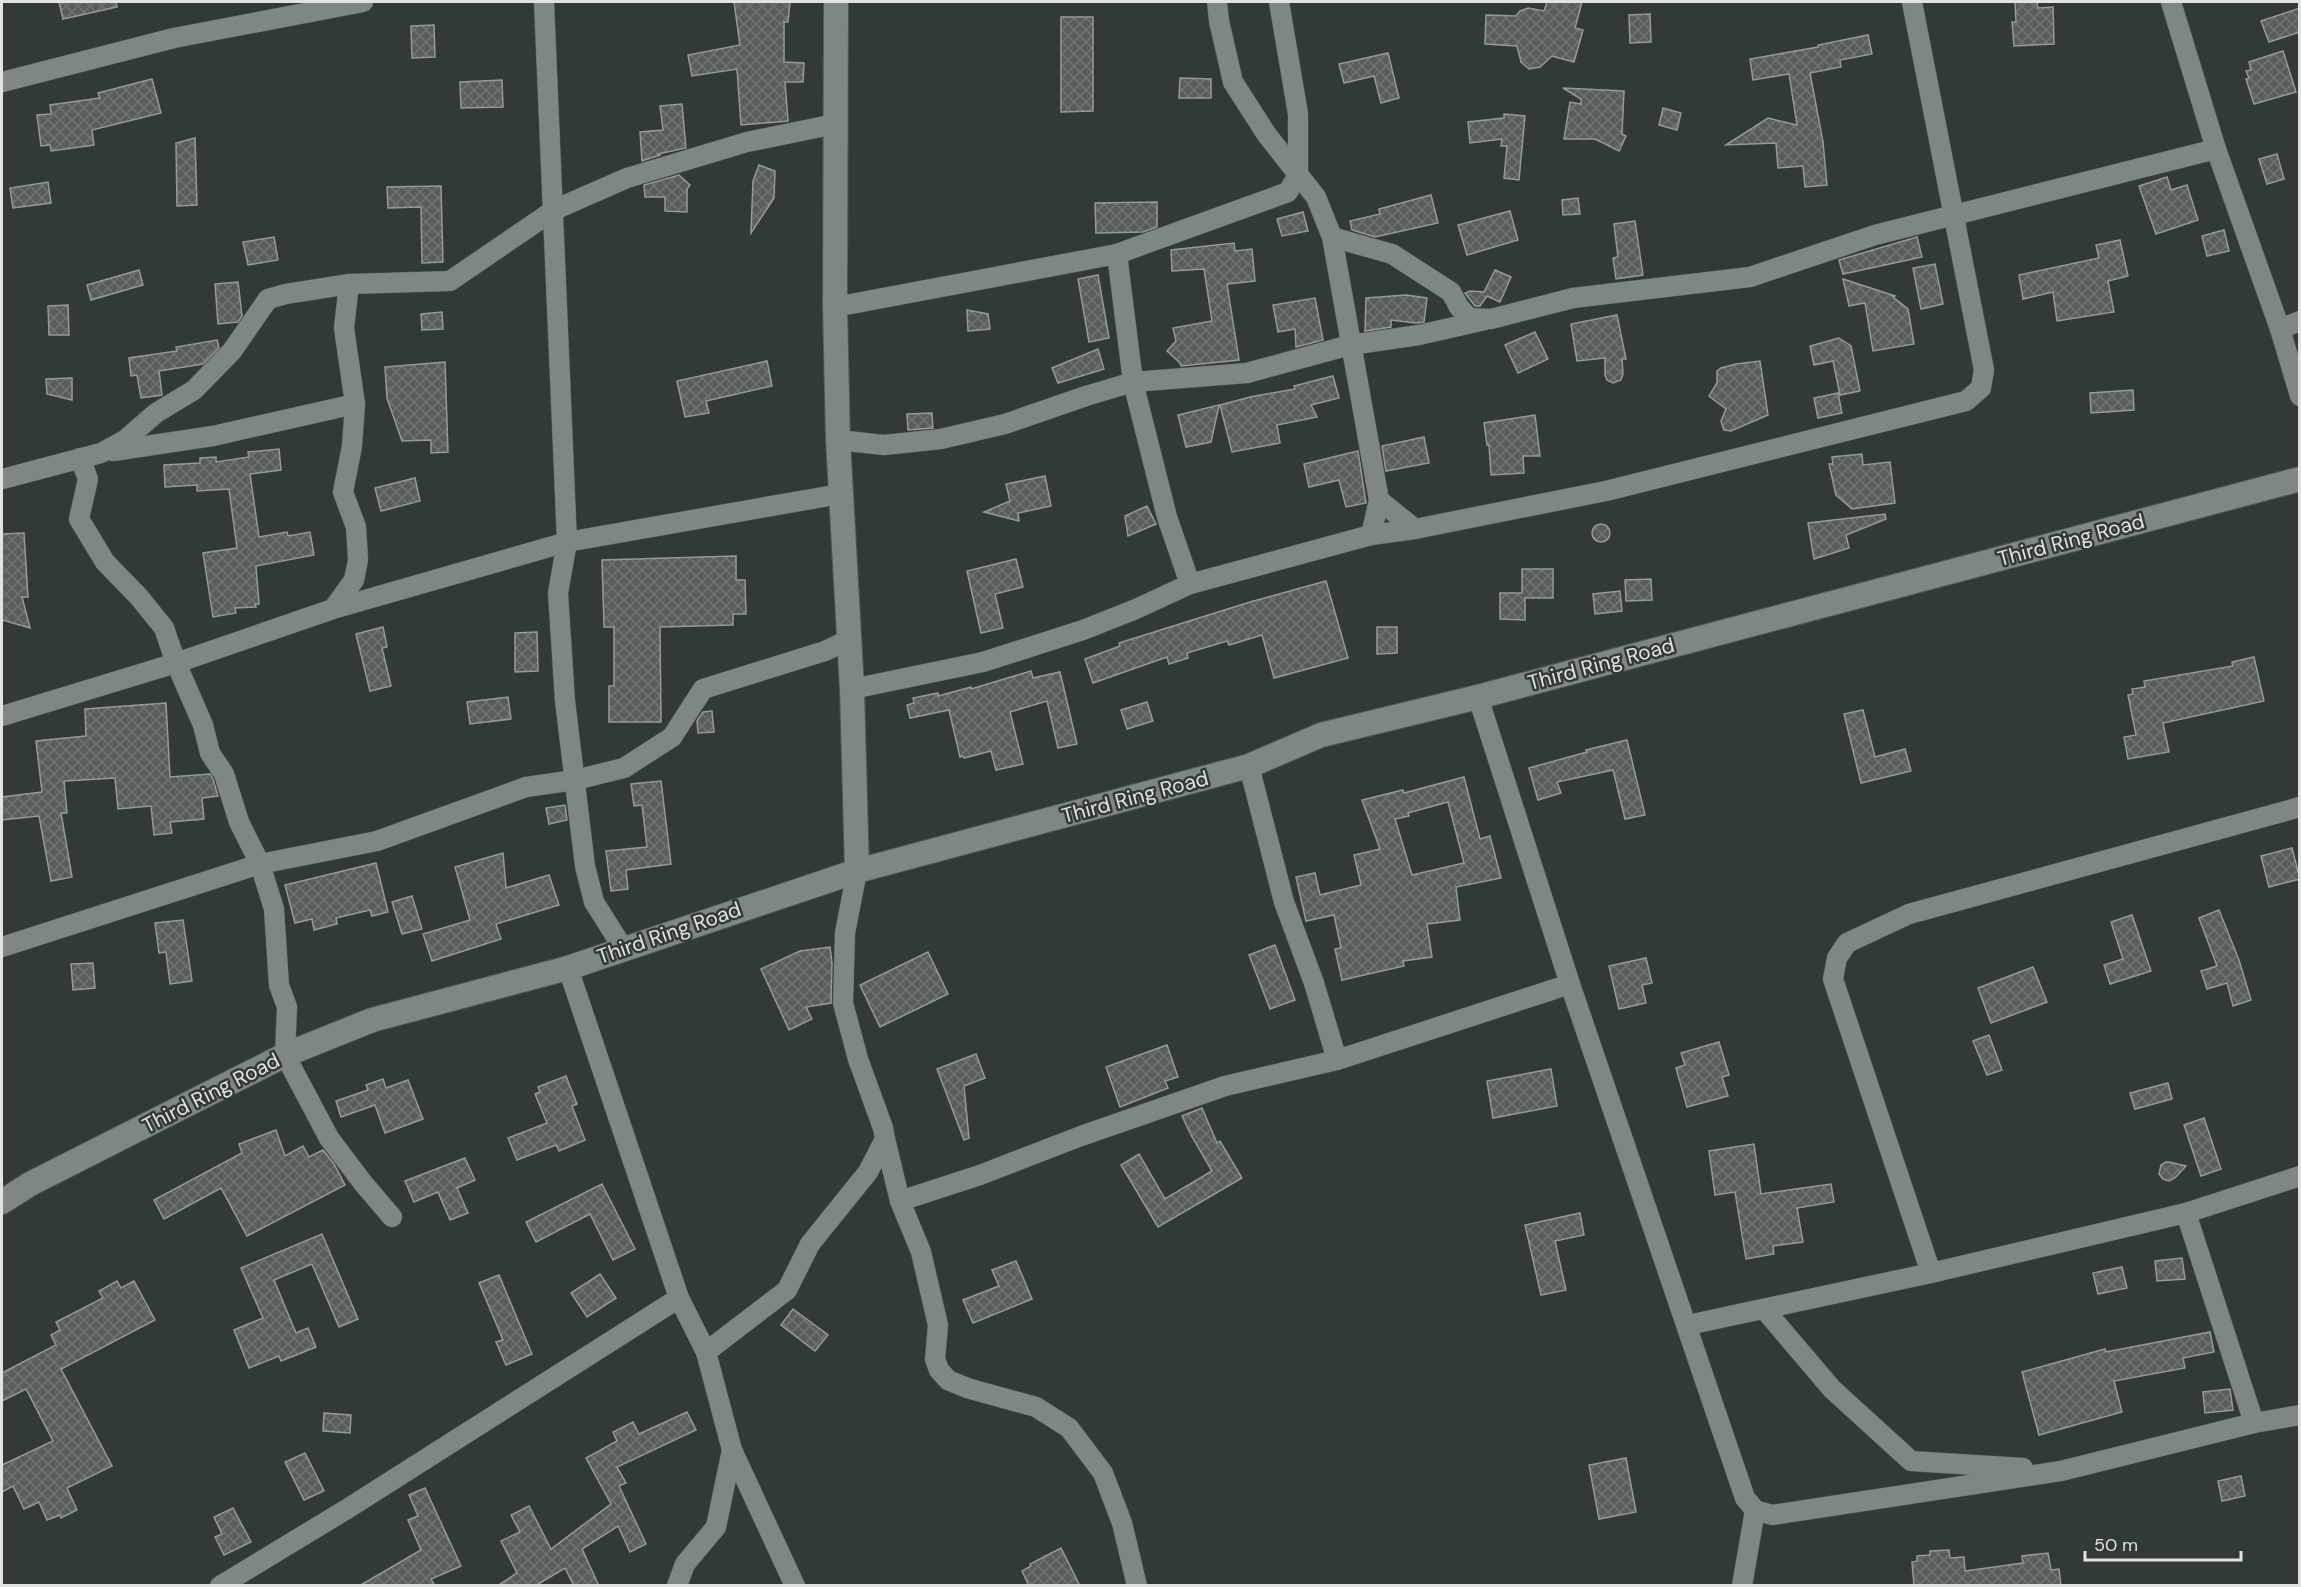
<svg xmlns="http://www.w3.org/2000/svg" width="2301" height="1587" viewBox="0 0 2301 1587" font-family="'DM Sans',sans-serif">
<defs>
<pattern id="building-cross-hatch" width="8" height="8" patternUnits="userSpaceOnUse" patternTransform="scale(1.5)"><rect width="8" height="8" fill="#575d5a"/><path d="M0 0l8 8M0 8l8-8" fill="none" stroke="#6f7472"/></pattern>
</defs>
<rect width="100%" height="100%" fill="#323939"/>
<g fill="url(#building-cross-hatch)" stroke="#949b97" stroke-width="1.5" fill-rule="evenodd">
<path d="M59,2H116L117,7L63,19Z"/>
<path d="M734,2H790L788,22H784V62L804,63L803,82H785L788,121L741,125L737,69L692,76L688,55L740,45Z"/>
<path d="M1547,2H1582L1575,28L1583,30L1574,62L1552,56L1540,67L1529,69L1521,62L1517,46L1485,44L1486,15L1516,16L1520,11L1528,8L1544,11Z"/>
<path d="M2015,2H2037L2038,8L2053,7L2054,44L2014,46L2012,22H2016Z"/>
<path d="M2300,8V32L2269,42L2261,21Z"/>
<path d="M1650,14L1651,42L1630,43L1629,15Z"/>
<path d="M1061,17H1093V111L1061,112Z"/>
<path d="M434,25L435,57L412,58L411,26Z"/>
<path d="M1868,35L1872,54L1840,60L1841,67L1810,73L1823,142L1827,185L1805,187L1803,166L1778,168L1776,143L1726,145L1768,118L1797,125L1789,74L1753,80L1750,59L1818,47V45Z"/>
<path d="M2283,51L2296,92L2254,104L2246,79L2249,78L2246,71L2251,70L2249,62Z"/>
<path d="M1388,53L1399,98L1381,103L1374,76L1344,83L1339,64Z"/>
<path d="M1180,78L1211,79V98H1179Z"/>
<path d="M152,79L161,113L92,130L94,145L51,151L50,145L41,146L37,115L51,114L50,105L100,98L98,93Z"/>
<path d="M502,80L503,107L461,108L460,82Z"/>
<path d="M1563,88L1624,91L1622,134L1626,136L1619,151L1595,139H1564L1570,102L1581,104V99Z"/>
<path d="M682,104L686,148L658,154L660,155L642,161L640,132L663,130L660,106Z"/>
<path d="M1663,108L1681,113L1677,130L1659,125Z"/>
<path d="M1504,114L1525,116L1519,180L1504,178L1507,146H1501L1502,139L1470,143L1468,122L1504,118Z"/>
<path d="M195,138L197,205L177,206L176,143Z"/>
<path d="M2277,154L2284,179L2267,184L2259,159Z"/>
<path d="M759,165L775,171L774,198L751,233L753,181Z"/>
<path d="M679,175L690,185L687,189V212L665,211V197H645L644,185Z"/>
<path d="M2167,177L2171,190L2187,185L2198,220L2156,234L2139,186Z"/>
<path d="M48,182L51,203L13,208L10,188Z"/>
<path d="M441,186L443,262L422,263L421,207L388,208L387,187Z"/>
<path d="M1431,195L1438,223L1375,237L1352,230L1350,221L1380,214L1379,209Z"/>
<path d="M1578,198L1580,214L1563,215L1562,200Z"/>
<path d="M1157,202V227L1143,232L1096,233L1095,203Z"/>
<path d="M1510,211L1518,240L1467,255L1458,225Z"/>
<path d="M1303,212L1308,231L1282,236L1277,219Z"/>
<path d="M1635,221L1643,275L1616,279L1613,258L1618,257L1614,224Z"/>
<path d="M2224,230L2229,251L2207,256L2202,236Z"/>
<path d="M274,237L278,260L248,265L243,242Z"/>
<path d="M1917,237L1922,257L1843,274L1839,260Z"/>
<path d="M2120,240L2128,276L2108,281L2114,312L2057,321L2053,292L2023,299L2019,275L2099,258L2096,245Z"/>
<path d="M1234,243L1235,251L1252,249L1255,281L1227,284L1239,360L1181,366L1180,363L1167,351L1176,341L1173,328L1212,321L1204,269L1172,271L1171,250Z"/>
<path d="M1935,264L1943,304L1921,309L1913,268Z"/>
<path d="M139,270L143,285L91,300L87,285Z"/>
<path d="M1495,270L1511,277L1500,302L1487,296L1480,306H1475L1465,293L1470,291L1484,292Z"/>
<path d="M1098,275L1109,338L1089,342L1078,279Z"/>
<path d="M1843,279L1895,296L1893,297L1908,309L1914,344L1873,351L1865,303L1849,306Z"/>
<path d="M238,282L242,316L238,322L218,324L215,284Z"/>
<path d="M1406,295L1427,298L1424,322L1416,323L1391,320V327L1365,331L1366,298Z"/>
<path d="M1315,298L1323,340L1296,347L1295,329L1278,332L1273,305Z"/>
<path d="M68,305L69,335H49L48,306Z"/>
<path d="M967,310L988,314L990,329L968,331Z"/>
<path d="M442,312L443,329L422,330L421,314Z"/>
<path d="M1617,315L1626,359H1622L1623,374L1621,380L1613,383L1607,380L1605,375V358L1577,361L1571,324Z"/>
<path d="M1535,332L1548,359L1518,373L1505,345Z"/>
<path d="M1839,338L1851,346L1860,391L1840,395L1833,361L1814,365L1810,346Z"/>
<path d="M217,340L219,348L203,364L159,371L162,395L141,398L137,375L131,376L129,358L177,351L176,347Z"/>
<path d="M1098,349L1104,369L1058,383L1052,368Z"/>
<path d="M767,361L772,386L706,401L709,413L685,417L677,381Z"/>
<path d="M1760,361L1768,415L1731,431L1724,430L1721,421L1726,409L1709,396L1717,383V371L1721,368L1736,364Z"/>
<path d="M445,362L448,452L431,453V440L402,441L387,398L385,367Z"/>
<path d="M1333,376L1339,398L1311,405L1317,417L1277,425L1280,443L1232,452L1220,405L1250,397L1295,389L1294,386Z"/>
<path d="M72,378V400L47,394L46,379Z"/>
<path d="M2133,390L2134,410L2091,413L2090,393Z"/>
<path d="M1838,393L1842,413L1818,418L1814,398Z"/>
<path d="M1219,405L1211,442L1186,447L1178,415Z"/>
<path d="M932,413L933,428L908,430L907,414Z"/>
<path d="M1535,415L1540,456H1523L1524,473L1491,475L1489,445H1487L1484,423Z"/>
<path d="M1424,437L1429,463L1386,471L1382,446Z"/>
<path d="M279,449L281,470L250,474L259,537L287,532L288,536L310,532L314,555L256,566L259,604H255L256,607L235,608L236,613L213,617L203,553L237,548L229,489L197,491V485L165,487L164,465L200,463V458L216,457V462L249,457L248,452Z"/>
<path d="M1358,451L1366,503L1346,507L1339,480L1309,487L1304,464Z"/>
<path d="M1862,454L1863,465L1890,462L1895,503L1852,509L1836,495L1829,464H1833L1832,457Z"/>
<path d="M1045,476L1051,506L1018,513L1019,521L984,512L1010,501L1006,484Z"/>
<path d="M415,478L420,501L381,511L375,488Z"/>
<path d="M1147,506L1156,524L1128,536L1125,516Z"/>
<path d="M1885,514L1886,519L1846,535L1849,548L1814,559L1808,523Z"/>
<circle cx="1601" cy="533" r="9"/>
<path d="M24,533L28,597H22L30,628L2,620V534Z"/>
<path d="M736,556V580H745L746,614H733V625L660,627L661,722H609V686H614V627H604L602,560Z"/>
<path d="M1016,559L1023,587L995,594L1003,628L981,633L967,571Z"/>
<path d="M1522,569H1553V598H1525V620L1500,619V593H1522Z"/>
<path d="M1651,579L1652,600L1626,601L1625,580Z"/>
<path d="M1326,581L1348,658L1274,678L1262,635L1229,645L1227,641L1187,653L1188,658L1169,664L1167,657L1093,683L1085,659L1120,646L1119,643L1250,602Z"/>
<path d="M1620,591L1622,611L1595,614L1593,594Z"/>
<path d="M383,627L387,647L382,648L391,686L370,691L356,634Z"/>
<path d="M1377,627H1397V653L1377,654Z"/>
<path d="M537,632L538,671L515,672V633Z"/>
<path d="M2254,657L2264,701L2163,723L2169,752L2128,759L2124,737L2136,735L2128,695L2133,694L2132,689L2145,687L2144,681L2233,666L2232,662Z"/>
<path d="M1031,671L1033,678L1060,672L1077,744L1058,748L1047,701L1010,712L1023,764L996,770L991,751L964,758L963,756L960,757L949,710L910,718L907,705L914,703L913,698L938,693V696L971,687V689Z"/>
<path d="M508,697L511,719L470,724L467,702Z"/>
<path d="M1147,702L1153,721L1127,729L1121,710Z"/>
<path d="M166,703L170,777L210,774L213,779L218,796L202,798L204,819L170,822L172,833L154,835L151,806L118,809L115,778L64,781L67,813H61L72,877L51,881L39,816L2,820V797L42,792L36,741L86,736L85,709Z"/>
<path d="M1863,710L1875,757L1905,749L1911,771L1861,783L1844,714Z"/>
<path d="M712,711L714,732L698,733L697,721L703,712Z"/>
<path d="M1627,740L1645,815L1625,819L1613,770L1557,782L1561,793L1538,800L1529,768L1587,752L1586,750Z"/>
<path d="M1464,777L1480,839L1490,836L1501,878L1456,887L1460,920L1427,924L1432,957L1403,961L1404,966L1342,980L1335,949L1341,948L1334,915L1306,921L1296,877L1315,873L1320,895L1361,885L1354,855L1380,849L1362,800L1403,790L1404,793ZM1448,802L1464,863L1412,875L1395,819L1409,816L1408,813Z"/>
<path d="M661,781L671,864L626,870L628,889L611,891L606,851L647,847L642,805L634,806L631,784Z"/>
<path d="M565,805L567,820L549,824L546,808Z"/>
<path d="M2292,848L2300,879L2269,887L2261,856Z"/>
<path d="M503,853L506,888L549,875L559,905L496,924L501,939L432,961L423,934L470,920L455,867Z"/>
<path d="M376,863L388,912L372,916L370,910L336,918L337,924L314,930L312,919L295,923L285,885Z"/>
<path d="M412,896L422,929L402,934L392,902Z"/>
<path d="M2219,910L2239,960L2251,1000L2233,1006L2227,983L2207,989L2201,971L2217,966L2199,918Z"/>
<path d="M2132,915L2151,971L2110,984L2104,965L2123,959L2111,922Z"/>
<path d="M183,920L192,981L170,984L166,952L159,953L155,923Z"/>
<path d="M1275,945L1295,1000L1270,1009L1249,955Z"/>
<path d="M830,947L832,963L831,1003L806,1007L812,1019L789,1030L761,969L800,951Z"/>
<path d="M928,952L948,994L880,1027L860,985Z"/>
<path d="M1646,958L1652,983L1642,985L1646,1003L1619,1009L1609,966Z"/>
<path d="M93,963L95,988L73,990L71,964Z"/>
<path d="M2033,967L2047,1002L1991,1023L1978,988Z"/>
<path d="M1989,1035L2002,1070L1987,1075L1973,1041Z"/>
<path d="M1719,1042L1729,1075L1722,1077L1728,1096L1687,1107L1676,1068L1685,1065L1681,1053Z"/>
<path d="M1167,1045L1178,1077L1165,1081L1168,1088L1120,1107L1106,1067Z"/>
<path d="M976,1054L985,1078L964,1086L969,1138L964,1140L937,1069Z"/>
<path d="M1551,1069L1557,1106L1493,1118L1487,1081Z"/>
<path d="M566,1076L577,1104L572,1106L585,1140L559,1151L556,1145L517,1160L508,1138L547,1123L535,1094L540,1092L538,1087Z"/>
<path d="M383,1079L386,1088L408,1080L423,1119L385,1133L375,1105L341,1117L336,1101L368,1090L366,1085Z"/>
<path d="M2168,1083L2172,1099L2135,1109L2130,1093Z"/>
<path d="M1202,1108L1217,1143L1220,1141L1242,1178L1158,1227L1121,1165L1139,1154L1165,1199L1212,1171L1191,1135L1182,1116Z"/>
<path d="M2204,1118L2221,1169L2201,1176L2184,1125Z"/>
<path d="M276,1130L285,1156L303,1146L309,1157L323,1150L334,1164L345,1185L247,1236L221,1188L164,1219L154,1200L242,1153L239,1144Z"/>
<path d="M1754,1144L1761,1194L1831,1184L1834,1202L1797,1208L1803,1242L1773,1246L1774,1254L1746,1259L1735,1192L1715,1195L1709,1151Z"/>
<path d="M465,1158L475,1180L457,1188L468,1213L450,1220L438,1192L414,1202L405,1181Z"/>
<path d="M2166,1162H2169L2186,1166L2175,1178L2169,1181L2163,1179L2159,1174L2161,1165Z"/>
<path d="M602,1184L635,1249L613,1260L590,1214L536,1242L526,1222Z"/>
<path d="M1580,1213L1584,1235L1555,1241L1566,1290L1541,1295L1525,1225Z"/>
<path d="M322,1234L358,1319L339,1327L312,1264L274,1280L296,1333L308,1328L316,1347L281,1361L279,1356L249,1368L234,1330L263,1318L241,1268Z"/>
<path d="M2182,1258L2185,1279L2157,1281L2155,1261Z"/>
<path d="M1016,1261L1032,1299L973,1323L963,1300L999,1286L992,1270Z"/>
<path d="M2122,1267L2127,1288L2098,1294L2093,1273Z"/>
<path d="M600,1274L616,1298L587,1317L571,1293Z"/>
<path d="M499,1275L532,1354L506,1365L496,1342L503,1340L479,1283Z"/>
<path d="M117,1281L121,1288L134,1281L155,1320L61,1369L112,1466L67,1488L77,1510L61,1518L60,1515L47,1520L39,1502L24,1509L13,1486L2,1492V1465L53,1441L26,1389L2,1401V1373L56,1345L51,1335L60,1330L56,1322L103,1298L99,1291Z"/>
<path d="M793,1309L828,1335L815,1351L781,1325Z"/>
<path d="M2210,1332L2214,1352L2183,1358L2185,1368L2114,1381L2122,1412L2039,1435L2022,1372L2105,1349L2106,1352Z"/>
<path d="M2230,1389L2233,1410L2205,1413L2203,1392Z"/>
<path d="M687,1412L696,1430L617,1467L626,1483L619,1486L646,1544L630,1552L618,1526L582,1549L599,1586H574L565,1568L535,1586H497L517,1573L501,1541L520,1532L511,1515L529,1506L551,1549L611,1504L586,1458L617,1441L613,1432L633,1422L639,1434Z"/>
<path d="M324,1413L351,1415L350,1433L323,1431Z"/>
<path d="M305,1453L324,1491L304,1500L285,1462Z"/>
<path d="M1626,1458L1636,1512L1599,1519L1589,1465Z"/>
<path d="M2241,1476L2245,1496L2222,1501L2218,1481Z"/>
<path d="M425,1488L461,1566L431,1579L435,1586H359L421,1550L408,1520L418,1516L409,1495Z"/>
<path d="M233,1508L251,1542L224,1555L215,1537L222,1534L214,1517Z"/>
<path d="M1061,1548L1080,1586H1029L1022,1571L1031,1566L1030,1564Z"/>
<path d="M1949,1550L1950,1558L1964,1557L1965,1571L2023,1563L2022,1556L2048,1553L2051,1570L2059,1569L2061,1586H1914L1912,1562L1917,1561V1556L1930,1555V1551Z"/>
</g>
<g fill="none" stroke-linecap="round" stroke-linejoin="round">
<g stroke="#515757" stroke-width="21">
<g id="minor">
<path d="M544,2L567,542L558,593L565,701L585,866L594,902L623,948"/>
<path d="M1217,2L1219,21L1233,82L1267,135L1316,197L1332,237L1392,254L1451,292L1459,307L1469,318L1491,319L1573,298L1750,277L1875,235L2216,149"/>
<path d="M2171,2L2216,149L2280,329L2300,396"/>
<path d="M2,82L174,38L363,2"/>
<path d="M1332,237L1379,500L1371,535"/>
<path d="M1117,254L1288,192L1298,175V114L1279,2"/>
<path d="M835,307L1117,254L1133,382L1167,517L1190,584"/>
<path d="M2280,329L2300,321"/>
<path d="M838,440L884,445L941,439L1005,424L1086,396L1133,382L1247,373L1350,345L1419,335L1485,320"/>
<path d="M113,451L213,436L355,404"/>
<path d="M80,458L88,479L79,519L105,562L139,597L164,628L176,663L203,725L210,753L224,774L239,822L260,864L274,909L279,985L287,1007L285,1055L329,1138L363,1183L392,1217"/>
<path d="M2,479L101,453L125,440L156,413L194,390L232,351L268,299L286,294L349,284L450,281L554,210L627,178L747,142L835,124"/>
<path d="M1379,500L1415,529"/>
<path d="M333,609L354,580L358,560L356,527L343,492L352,446L355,404L344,328L349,284"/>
<path d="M852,689L983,662L1083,630L1136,609L1190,584L1371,535L1415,529L1606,491L1966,401L1981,388L1984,370L1912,2"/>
<path d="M1478,697L1570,984L1745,1498L1755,1510L1772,1515L2061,1471L2254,1423L2300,1415"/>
<path d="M2,716L176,663L333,609L567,542L840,494"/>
<path d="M1249,766L1284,902L1314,983L1337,1060"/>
<path d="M2,947L260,864L377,841L526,787L575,780L624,768L672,737L703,689L825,651L848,640"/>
<path d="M568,968L679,1298L706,1352L732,1450L795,1586"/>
<path d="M885,1139L900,1201L921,1252L938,1325L935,1359L939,1370L948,1380L967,1388L1036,1407L1069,1428L1103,1473L1122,1523L1137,1586"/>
<path d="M900,1201L980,1175L1081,1136L1225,1086L1337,1060L1570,984"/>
<path d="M2186,1213L2254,1423"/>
<path d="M1931,1273L1833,979L1837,958L1847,943L1909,914L2300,807"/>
<path d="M1764,1309L1832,1389L1911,1461L2023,1468"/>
<path d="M1688,1325L1931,1273L2186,1213L2300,1176"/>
<path d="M706,1352L787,1290L810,1244L868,1172L885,1139L883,1128L858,1059L843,1003L845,933L857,871"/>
<path d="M220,1586L347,1509L679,1298"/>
<path d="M677,1586L685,1564L716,1527L732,1450"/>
<path d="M1742,1586L1755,1510"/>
</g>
</g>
<g stroke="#515757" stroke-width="26">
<g id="tertiary">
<path d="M836,2L835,307L838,440L852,689L857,871"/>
<path d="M2,1202L30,1184L285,1055L372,1020L568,968L857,871L1249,766L1321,735L1478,697L2300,479"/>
</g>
</g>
<use href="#minor" stroke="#7f8786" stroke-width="20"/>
<use href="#tertiary" stroke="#7f8786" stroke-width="24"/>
</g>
<g text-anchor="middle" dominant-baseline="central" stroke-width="5" stroke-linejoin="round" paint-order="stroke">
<g font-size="21" fill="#dfe3e3" stroke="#323939">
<text transform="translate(2071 540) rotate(-15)">Third Ring Road</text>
<text transform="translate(1601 664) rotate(-15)">Third Ring Road</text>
<text transform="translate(1135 797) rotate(-15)">Third Ring Road</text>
<text transform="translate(669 933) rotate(-19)">Third Ring Road</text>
<text transform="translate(211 1093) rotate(-27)">Third Ring Road</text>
</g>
</g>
<rect width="2301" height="1587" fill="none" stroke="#dfe3e3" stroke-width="6"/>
<path d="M2085 1551v9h156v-9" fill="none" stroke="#dfe3e3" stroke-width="3"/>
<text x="2094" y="1551" font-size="18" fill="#dfe3e3" stroke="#323939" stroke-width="4.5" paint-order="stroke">50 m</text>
</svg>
